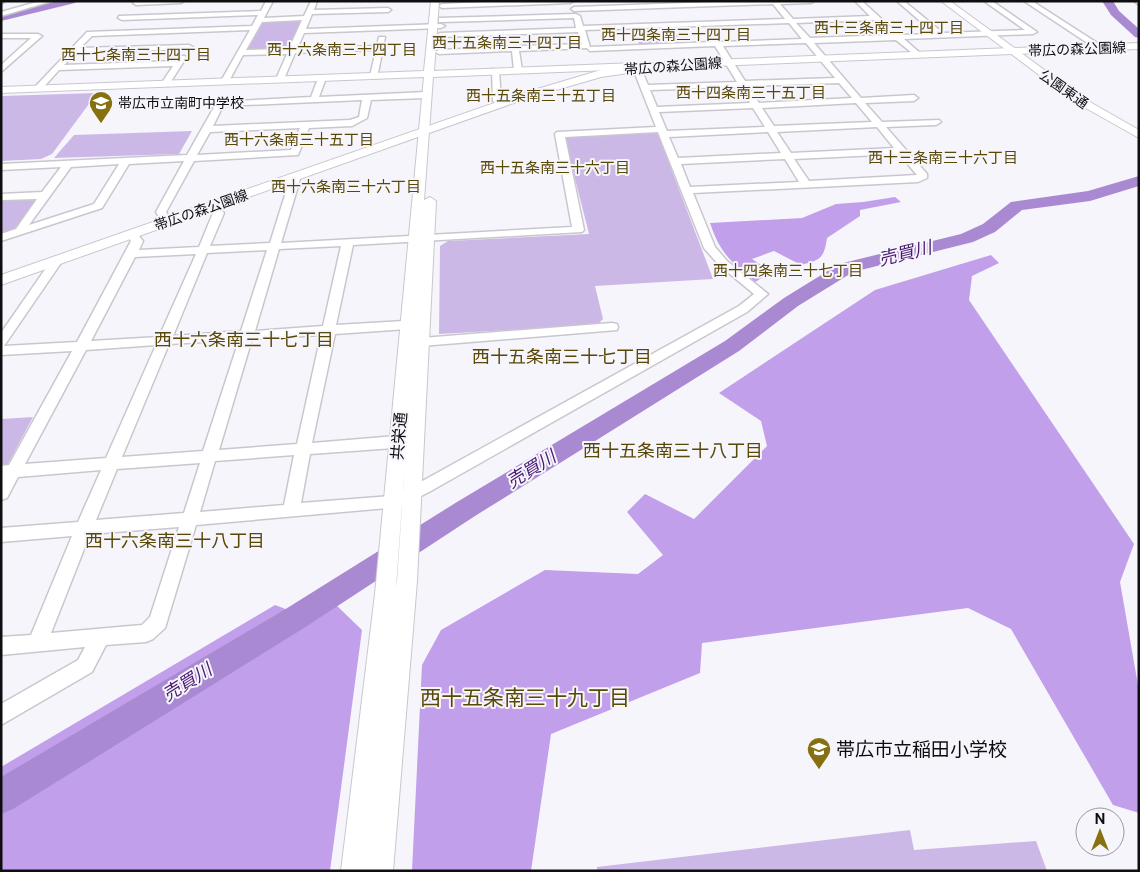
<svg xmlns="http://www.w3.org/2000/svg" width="1140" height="872" viewBox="0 0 1140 872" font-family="'Public Sans','Noto Sans JP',sans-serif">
<rect width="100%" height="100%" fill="#f7f5fc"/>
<g fill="#ccb8e7">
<path d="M299,20H302L288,49L247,50L262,22Z"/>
<path d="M689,34L687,44L640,46L636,36Z"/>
<path d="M97,93L52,154L41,159L1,161V96Z"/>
<path d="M192,131L179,154L54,158L74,135Z"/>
<path d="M653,132L658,134L713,279L595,286L603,319L597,325L439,334L440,246L448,241L589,234L565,139L570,136Z"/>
<path d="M37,198L15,231L1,235V200Z"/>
<path d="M33,417L8,464L1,465V419Z"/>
<path d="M910,830L914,850L1036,841L1047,871H597V867Z"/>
</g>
<g fill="#c19feb">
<path d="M895,197L901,202L860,210V216L827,238C824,258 821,260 801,265L774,251L752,259L772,272L755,282C731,262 720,253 710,223L802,218L836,204L863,202Z"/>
<path d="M991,255L999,263L972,276L969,300L1134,544L1120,582L1139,691V813L1113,805L1011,629L968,608L702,643L700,673L551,734L531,871H412L422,665L441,630L545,570L638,574L663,555L627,512L645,494L694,519L767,446L761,421L719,393L875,290Z"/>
<path d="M334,603L362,630L330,871H1V767L275,605L309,618Z"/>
</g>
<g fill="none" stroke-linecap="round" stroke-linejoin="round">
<g fill="#aa89d3" fill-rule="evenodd">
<path d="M57,1H76L75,3L1,21V15Z"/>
<path d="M1102,1H1113L1119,11L1139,29V38L1135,37L1111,15Z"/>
<path d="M1139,176V186L1090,201L1022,210L995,232L973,242L853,272L798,306L739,351L475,516L304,628L13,809L1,814V777L284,610L457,502L725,341L784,298L839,264L961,234L983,224L1011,202L1088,191Z"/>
</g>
<g stroke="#c9c7ce" stroke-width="3">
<g id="minor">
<path d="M1,1H5L1,4Z"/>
<path d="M40,1H52L1,16V12Z"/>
<path d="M135,1H184L181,3L136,5L133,3Z"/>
<path d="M266,1H273L264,18L304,16L311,1H317L314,10L388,8L391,10L388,12L312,14L306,29L441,24L445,26L441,28L304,33L297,49L377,46L379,37H385L377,78L370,76L376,50L295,53L284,79L280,81L276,79L287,54L243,55L229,81L225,83L221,81L250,30L92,36L80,48L189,45L193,47L189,49L76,53L64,65L176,61L179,56H185L186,58L168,86L161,84L173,66L59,70L41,90L34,88L87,32L252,26L258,15L122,20L118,18L119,16L261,11ZM302,20L289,49L246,50L262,22Z"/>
<path d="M511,1H573L570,3L442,8L439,6L442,4Z"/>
<path d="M743,1H814L811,3L780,4L793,19L870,16L855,1H862L899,35L935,34L897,1H904L943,33L1025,30L984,1H992L1037,32L1033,34L904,39L920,53L921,55L917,57L896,40L814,43L861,98L914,95L918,98L914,101L865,103L882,122L939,120L941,122L936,125L886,127L927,174V178L918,182L693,193L715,247L727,261L768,294L747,312L429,492L399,507L196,525L165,628L153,639L146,642L106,645L92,672L1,725V704L78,660L85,647L1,655V637L31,635L72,536L1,542V528L78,522L101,470L18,477L7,498L1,500V466L9,465L72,351L1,355V333L53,258H61L63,260L4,346L77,342L131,241L126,234L128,232H136L143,241L139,250L199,247L213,213L207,206L212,203L216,204L224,213L210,246L270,243L291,176L296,173L301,176L281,243L572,227L555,134L557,132L656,127L632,66L633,64H639L648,85L737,82L715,46L590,51L587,48L519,51L522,70L518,72L514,70L512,51L439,54L435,52L439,50L511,47L510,39L514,37L518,39L519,46L582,44L578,32L440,37L436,35L440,33L576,28L574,18L442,22H439V18L576,14L580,16L583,26L785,19L773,4L574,11L571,9L574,7ZM875,20L891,35L810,38L796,23ZM789,23L802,39L720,42L714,36L710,38L713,42L590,47L585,30ZM806,43L835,78L745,81L723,46ZM839,83L852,98L759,103L748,86ZM740,87L750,103L657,107L650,90ZM856,103L872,122L774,126L762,108ZM753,108L765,127L667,131L659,112ZM877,127L894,148L791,153L777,132ZM658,132L704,248L719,265L754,294L739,306L417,484L391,496L301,503L310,454L408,447L413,445L416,441L413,437L408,435L312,443L335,334L421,328L427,324L421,320L336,325L353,245L582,232L584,230L565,137ZM768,132L781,153L678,158L669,137ZM899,154L917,175L809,181L794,159ZM785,159L799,182L690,187L681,164ZM341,246L323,326L255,331L279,249ZM267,250L241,331L173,336L207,253ZM196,254L159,337L91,341L135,257ZM321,335L297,444L219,450L252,339ZM239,340L203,451L122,457L169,344ZM156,345L106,458L25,464L86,350ZM294,455L284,505L200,512L215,461ZM200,463L184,513L96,520L117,469ZM179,527L150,617L142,625L51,633L90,534Z"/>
<path d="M1024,1H1032L1105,48L1098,50Z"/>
<path d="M1134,1H1139V5Z"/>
<path d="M1,34H38L42,36L1,72V65L31,38H1Z"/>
<path d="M492,69L499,71L501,100L505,104L504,106H498L493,101Z"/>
<path d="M319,76L326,78L319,97L426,92L430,95L426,98L371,100L367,118L352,126L309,128L298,155L194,161L166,212L172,222L171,224H163L156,212L184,161L129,164L102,208L1,241V234L16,229L37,199L1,200V194L42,192L61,167L1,170V164L187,155L217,102L311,97ZM362,100L359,117L350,120L213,126L223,106ZM300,128L291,150L197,155L210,132ZM119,164L94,204L29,225L71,167Z"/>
<path d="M612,323L617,324L618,327L617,330L409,347L402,343L409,339Z"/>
</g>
</g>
<g stroke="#c9c7ce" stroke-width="2">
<g id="tertiary">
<path d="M431,1H439L434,71L636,63L641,66L636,69L433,77L424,200L430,197L436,201L417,581L393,871H341L375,594L424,77L1,93V87L424,71ZM405,463L397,581L396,587Z"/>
<path d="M941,1H950L1083,98L1139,130V138L1075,102Z"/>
</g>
</g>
<g stroke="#c9c7ce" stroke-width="2">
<path id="secondary" d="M1139,43V49L663,68L601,77L525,99L1,285V275L517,95L601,70L663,62Z"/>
</g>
<use href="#minor" fill="#fff" fill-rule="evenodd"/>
<use href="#tertiary" fill="#fff" fill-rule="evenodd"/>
<use href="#secondary" fill="#fff" fill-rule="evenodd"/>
</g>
<defs>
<g id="school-pin" transform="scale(1.25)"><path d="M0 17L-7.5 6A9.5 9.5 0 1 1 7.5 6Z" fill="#877010" stroke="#f7f5fc"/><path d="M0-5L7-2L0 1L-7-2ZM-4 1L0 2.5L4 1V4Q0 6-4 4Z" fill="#fff"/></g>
</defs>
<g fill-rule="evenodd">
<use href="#school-pin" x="101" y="103"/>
<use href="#school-pin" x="819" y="749"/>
</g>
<g text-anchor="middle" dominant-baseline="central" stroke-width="4" stroke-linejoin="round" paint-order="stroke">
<g font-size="14" fill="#0e0e10" stroke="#f7f5fc">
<text transform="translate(1077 49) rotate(-2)">帯広の森公園線</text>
<text transform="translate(673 66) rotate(-4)">帯広の森公園線</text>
<text transform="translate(1064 89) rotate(35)">公園東通</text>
<text transform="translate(201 210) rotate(-19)">帯広の森公園線</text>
</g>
<g font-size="14" fill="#0e0e10" stroke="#f7f5fc" text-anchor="start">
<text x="118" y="103">帯広市立南町中学校</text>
</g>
<g font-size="15" fill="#594908" stroke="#f7f5fc">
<text x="889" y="27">西十三条南三十四丁目</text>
<text x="676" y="34">西十四条南三十四丁目</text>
<text x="507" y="42">西十五条南三十四丁目</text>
<text x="342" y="49">西十六条南三十四丁目</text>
<text x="136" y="54">西十七条南三十四丁目</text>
<text x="751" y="92">西十四条南三十五丁目</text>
<text x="541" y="95">西十五条南三十五丁目</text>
<text x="299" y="139">西十六条南三十五丁目</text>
<text x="943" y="157">西十三条南三十六丁目</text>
<text x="555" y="167">西十五条南三十六丁目</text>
<text x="346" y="186">西十六条南三十六丁目</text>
<text x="788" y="270">西十四条南三十七丁目</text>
</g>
<g font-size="16" fill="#0e0e10" stroke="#f7f5fc">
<text transform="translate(399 436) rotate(-85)">共栄通</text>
</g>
<g font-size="18" font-style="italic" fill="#491a72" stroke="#f7f5fc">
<text transform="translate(905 253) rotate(-14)">売買川</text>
<text transform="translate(531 469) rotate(-32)">売買川</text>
<text transform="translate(187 682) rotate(-32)">売買川</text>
</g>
<g font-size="18" fill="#594908" stroke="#f7f5fc">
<text x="244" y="339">西十六条南三十七丁目</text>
<text x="562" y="356">西十五条南三十七丁目</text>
<text x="673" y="450">西十五条南三十八丁目</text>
<text x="175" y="540">西十六条南三十八丁目</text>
</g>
<g font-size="19" fill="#0e0e10" stroke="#f7f5fc" text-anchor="start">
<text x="836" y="749">帯広市立稲田小学校</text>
</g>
<g font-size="21" fill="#594908" stroke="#f7f5fc">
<text x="525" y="697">西十五条南三十九丁目</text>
</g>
</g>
<rect width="1140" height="872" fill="none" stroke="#0e0e10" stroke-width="5"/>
<g transform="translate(1100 832)"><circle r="24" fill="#f7f5fc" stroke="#9a999e"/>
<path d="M0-4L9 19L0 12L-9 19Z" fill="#877010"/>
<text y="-8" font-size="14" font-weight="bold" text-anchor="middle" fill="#0e0e10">N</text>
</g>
</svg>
